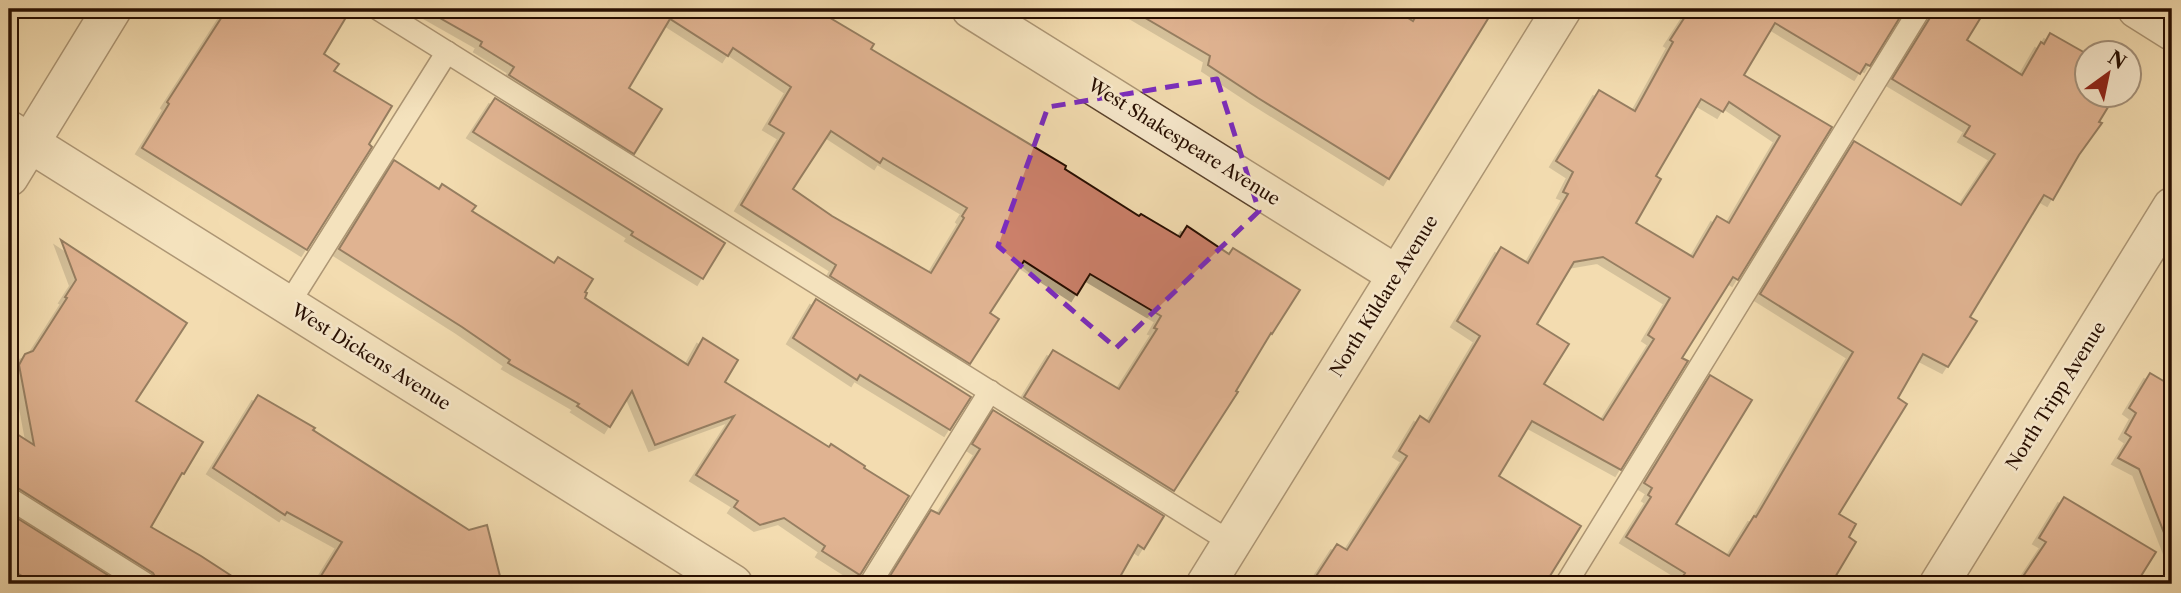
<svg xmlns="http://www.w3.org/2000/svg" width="2181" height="593" viewBox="0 0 2181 593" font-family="'Libre Caslon Text',serif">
<defs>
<filter id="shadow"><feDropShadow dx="-6" dy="6" stdDeviation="0" flood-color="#0004"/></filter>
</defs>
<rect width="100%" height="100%" fill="#f3dcb0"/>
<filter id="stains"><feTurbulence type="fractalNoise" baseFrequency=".00286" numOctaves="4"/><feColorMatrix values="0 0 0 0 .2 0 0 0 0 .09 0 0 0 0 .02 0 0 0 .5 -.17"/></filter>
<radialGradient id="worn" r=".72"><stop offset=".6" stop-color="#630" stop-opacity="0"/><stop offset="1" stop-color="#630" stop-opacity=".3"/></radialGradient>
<g fill="#cb806a" stroke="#270e00" stroke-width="2" fill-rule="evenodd" filter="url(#shadow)">
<path d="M227,9H351L324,54L339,64L334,71L392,106L369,144L372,147L307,250L142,148L169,104L167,102Z"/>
<path d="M424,9H815L874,44L871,49L1066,166L1065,169L1139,216L1141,214L1180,237L1187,226L1229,254L1233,248L1300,290L1272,334L1271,333L1236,391L1238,392L1174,491L1024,397L1053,350L1119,389L1157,329L1154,328L1161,316L1090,274L1077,295L1024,261L990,313L999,319L970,364L830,276L836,265L741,205L784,133L769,124L791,87L733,48L728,56L670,19L629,88L662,109L634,154L509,75L514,67L480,46L482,42ZM831,131L880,163L883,158L967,208L962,216L964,218L931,273L832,216L793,189Z"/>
<path d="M1130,9H1394L1413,21L1420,9H1494L1389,179L1258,98L1208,65L1210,56Z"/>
<path d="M1690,9H1905L1870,66L1866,64L1860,74L1775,23L1744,75L1832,127L1738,280L1733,277L1682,358L1688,361L1621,470L1532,421L1499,476L1581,526L1545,584H1311L1337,544L1347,550L1407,456L1399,451L1420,416L1429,422L1480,336L1457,321L1501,247L1528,263L1568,194L1563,192L1573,172L1556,161L1599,90L1635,111L1673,42L1670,40ZM1701,99L1723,112L1729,102L1780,136L1729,223L1717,216L1693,257L1636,223L1661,179L1656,176ZM1603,257L1670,298L1648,335L1654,339L1603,420L1544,384L1569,344L1537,324L1574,262Z"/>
<path d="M1933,9H1986L1967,40L2022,75L2041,42L2044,44L2050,33L2087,54V94H2116L2099,122L2102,123L2079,155L2053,200L2044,195L1970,317L1977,321L1948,367L1923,354L1898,398L1907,404L1839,514L1856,524L1849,537L1856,542L1831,584H1678L1685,573L1626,537L1651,497L1648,495L1652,488L1644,483L1710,375L1752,400L1676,524L1729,556L1754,516L1756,517L1853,352L1760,294L1854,141L1961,205L1995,154L1964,136L1970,126L1892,79L1931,16Z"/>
<path d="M495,98L725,243L703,279L631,235L633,232L473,132Z"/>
<path d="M394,160L439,189L442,184L476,206L472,211L554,263L558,257L593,279L585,292L587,293L585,298L688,365L703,338L738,360L725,382L829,447L831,444L865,466L864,468L909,496L860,575L822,551L825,546L784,518L760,525L734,507L738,501L696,475L734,416L655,445L632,391L610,427L577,406L579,404L508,363L510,360L462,327L339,249Z"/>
<path d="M61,240L187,323L136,401L203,442L184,474L182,473L151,527L201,556L244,584H159L153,573L16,487L9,485V429L34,445L19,365L25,354L33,351L67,298L65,297L76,280Z"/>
<path d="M816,299L971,397L950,430L860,375L857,380L793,338Z"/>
<path d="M2150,373L2172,386V547L2170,548L2139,469L2118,458L2131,437L2125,433L2136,413L2129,408Z"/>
<path d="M258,395L315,428L313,430L469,530L487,525L502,584H316L342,542L287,512L285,515L213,468Z"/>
<path d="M993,410L1164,516L1144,549L1138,545L1116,584H885L931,510L939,514L980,449L972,444Z"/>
<path d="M2064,497L2156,552L2136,584H2018L2046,542L2039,538Z"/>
<path d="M9,513L122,584H35L9,568Z"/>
</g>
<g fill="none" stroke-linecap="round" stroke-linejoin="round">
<g stroke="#5a422c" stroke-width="24">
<g id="service">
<path d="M378,9L1232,543"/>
<path d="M288,305L447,52"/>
<path d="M9,498L146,584"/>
<path d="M870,584L990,391"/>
<path d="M1566,584L1920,9"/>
</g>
</g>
<g stroke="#5a422c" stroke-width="41">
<g id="minor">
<path d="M971,9L1397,275"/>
<path d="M2137,9L2172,31"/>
<path d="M9,130L733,584"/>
<path d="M1206,584L1562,9"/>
<path d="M1939,584L2172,207"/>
</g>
</g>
<g stroke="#5a422c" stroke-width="41">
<path id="tertiary" d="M9,177L112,9"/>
</g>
<use href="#service" stroke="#f7e8cc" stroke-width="21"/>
<use href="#minor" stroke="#f7e8cc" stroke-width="38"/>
<use href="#tertiary" stroke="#f7e8cc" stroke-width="38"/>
</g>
<path d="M0 0H2181V593H0ZM1217,79L1259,211L1116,348L998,246L1048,107Z" fill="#f3dcb0" fill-opacity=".55" fill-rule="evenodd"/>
<path fill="none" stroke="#7b2cbf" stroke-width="5" stroke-dasharray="14 9" stroke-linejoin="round" d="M1217,79L1259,211L1116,348L998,246L1048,107Z"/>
<g text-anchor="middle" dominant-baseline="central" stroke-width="5" stroke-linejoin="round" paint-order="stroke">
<g font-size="18" fill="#270e00" stroke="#f7e8cc">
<text transform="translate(1184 142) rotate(32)">West Shakespeare Avenue</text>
<text transform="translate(1384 296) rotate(-58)">North Kildare Avenue</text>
<text transform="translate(371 357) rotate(32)">West Dickens Avenue</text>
<text transform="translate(2056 396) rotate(-58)">North Tripp Avenue</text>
</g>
</g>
<rect width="2181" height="593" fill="none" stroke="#f3dcb0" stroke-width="35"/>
<rect x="10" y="10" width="2160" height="572" fill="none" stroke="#270e00" stroke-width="3.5"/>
<rect x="18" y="18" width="2146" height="558" fill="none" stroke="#270e00" stroke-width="2"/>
<g transform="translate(2108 74) rotate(33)"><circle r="33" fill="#f7e8cc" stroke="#a4917a" stroke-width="2"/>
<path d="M0-5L12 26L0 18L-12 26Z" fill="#8f2418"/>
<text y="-10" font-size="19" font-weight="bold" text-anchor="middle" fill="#270e00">N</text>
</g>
<rect width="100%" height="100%" filter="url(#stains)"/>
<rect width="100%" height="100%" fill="url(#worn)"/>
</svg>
